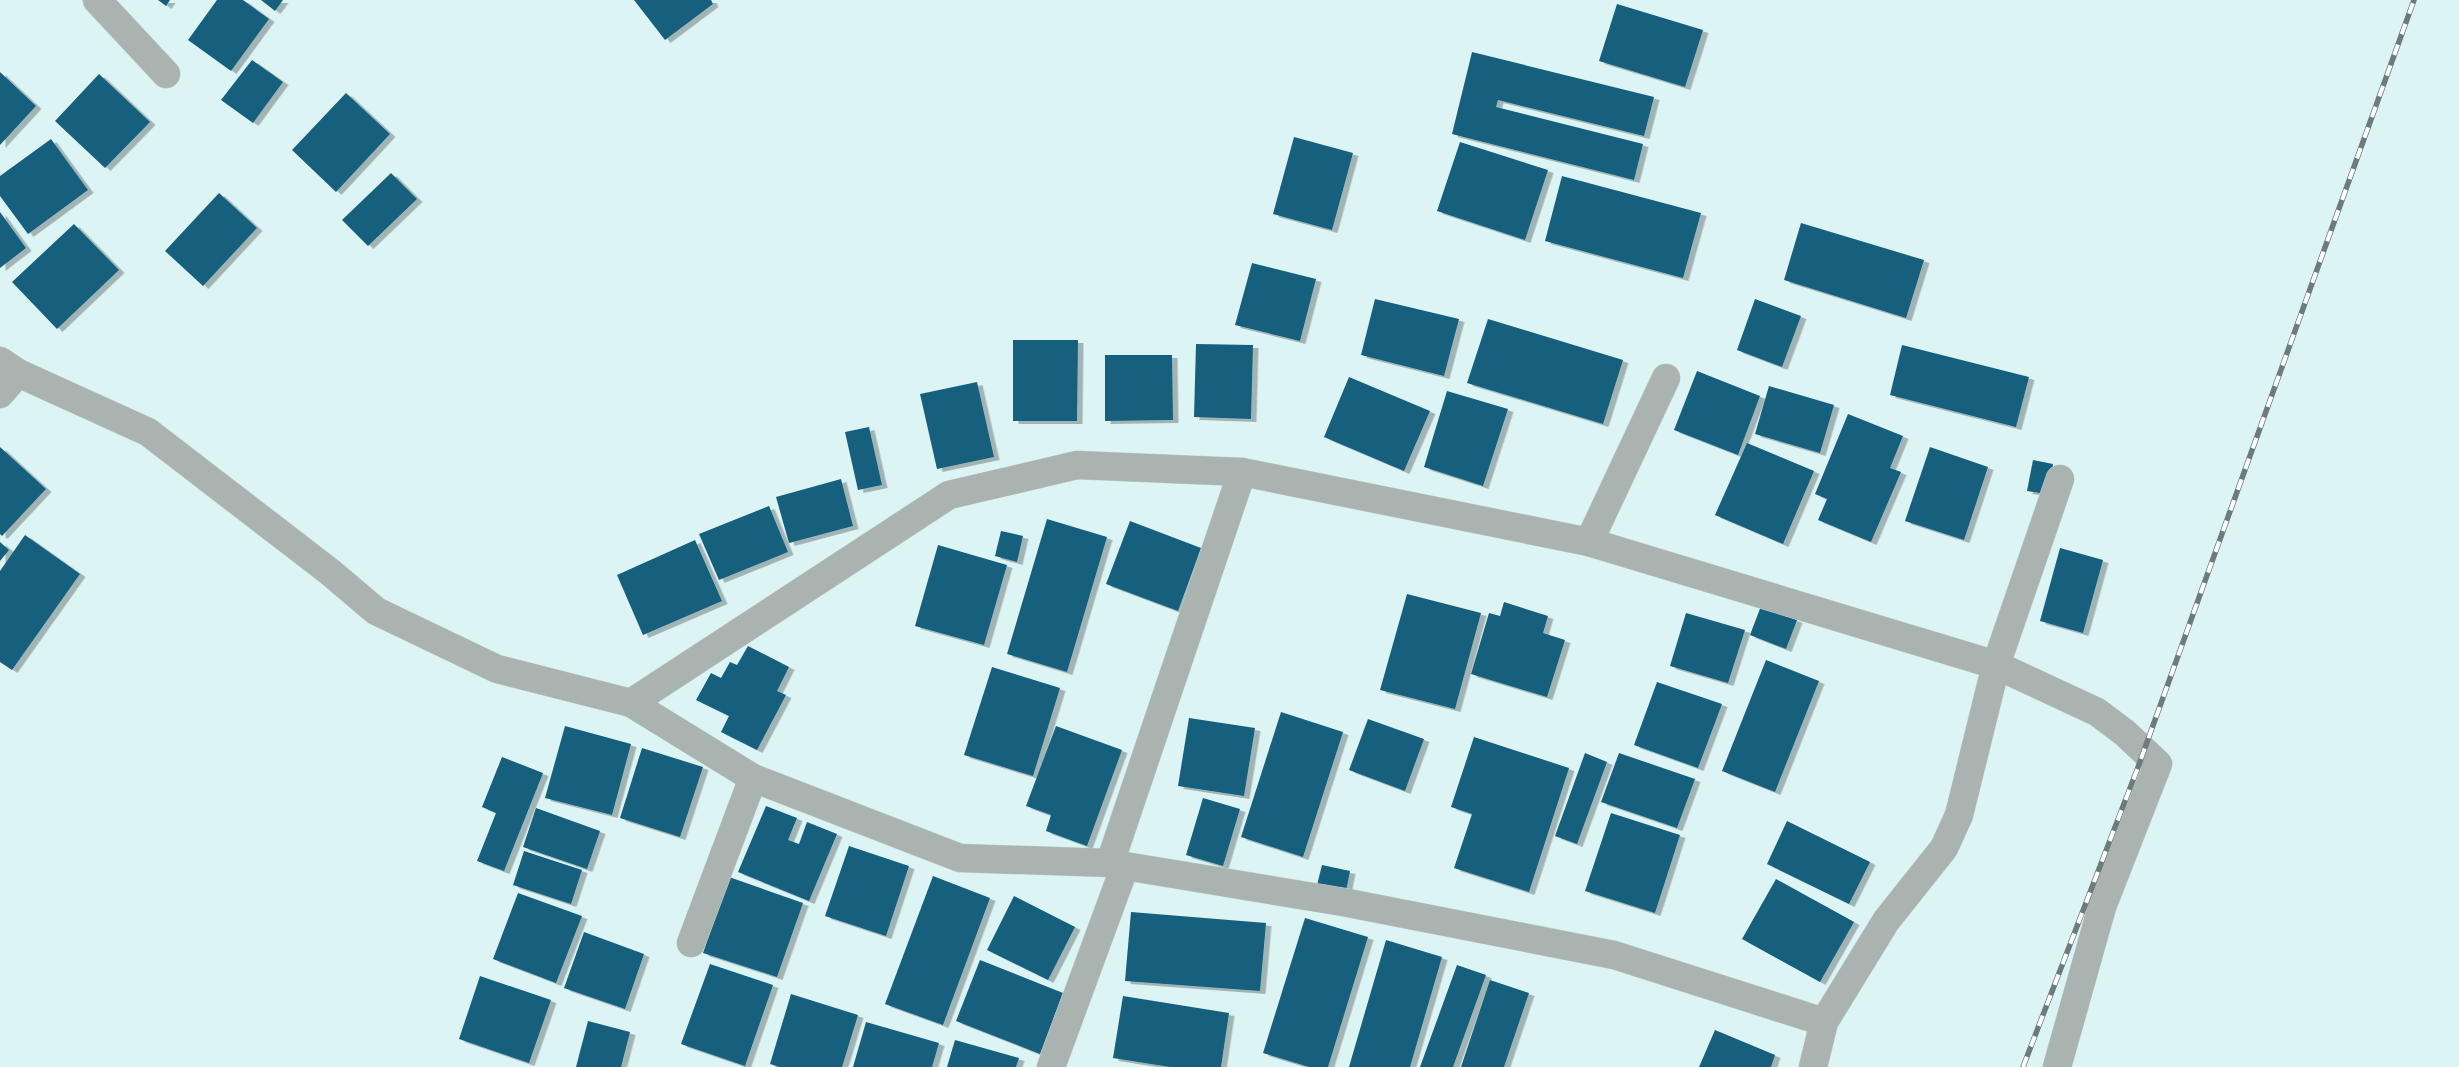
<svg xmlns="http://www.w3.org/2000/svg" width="2459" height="1067" viewBox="0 0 2459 1067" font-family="Montserrat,sans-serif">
<defs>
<filter id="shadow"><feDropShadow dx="5.5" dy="3" stdDeviation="0" flood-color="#0004"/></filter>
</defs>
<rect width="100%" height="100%" fill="#ddf4f5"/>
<g fill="#15607e" filter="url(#shadow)">
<path d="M158,0H170L166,6Z"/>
<path d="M217,0H243L269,19L231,71L188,40Z"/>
<path d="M261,0H283L275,11Z"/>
<path d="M634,0H711L713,4L665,40Z"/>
<path d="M1617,4L1703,30L1685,87L1599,61Z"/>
<path d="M1472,52L1654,97L1644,136L1498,100L1496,107L1643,144L1634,180L1452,134Z"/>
<path d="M252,60L283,82L253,123L221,100Z"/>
<path d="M0,72L36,106L0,145Z"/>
<path d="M99,74L150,122L105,168L55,121Z"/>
<path d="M346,93L390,134L336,192L292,150Z"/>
<path d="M1294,137L1353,153L1332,230L1273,214Z"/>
<path d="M51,139L88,190L28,234L0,196V176Z"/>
<path d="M1460,142L1548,170L1525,240L1437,211Z"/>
<path d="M391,173L417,199L368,246L342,220Z"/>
<path d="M1562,176L1701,213L1683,278L1545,241Z"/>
<path d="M219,193L257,228L203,286L165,251Z"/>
<path d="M0,212L26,248L0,268Z"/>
<path d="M1801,223L1924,260L1906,318L1784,280Z"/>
<path d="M74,224L119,270L57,329L12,282Z"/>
<path d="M1252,263L1316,279L1300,341L1235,325Z"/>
<path d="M1375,299L1459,319L1444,376L1361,355Z"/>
<path d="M1755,299L1801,316L1782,367L1737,350Z"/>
<path d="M1488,319L1623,360L1603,424L1467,383Z"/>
<path d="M1013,340H1078L1077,421H1013Z"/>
<path d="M1196,344L1253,345L1251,419L1194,417Z"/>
<path d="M1902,345L2029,377L2016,427L1890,395Z"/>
<path d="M1105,355H1172L1173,420L1105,421Z"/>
<path d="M1697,371L1760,396L1738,455L1674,430Z"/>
<path d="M1349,377L1430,411L1404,471L1324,437Z"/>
<path d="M977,382L994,457L937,469L920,394Z"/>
<path d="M1769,386L1834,405L1820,453L1755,434Z"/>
<path d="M1447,391L1508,409L1483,486L1424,467Z"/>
<path d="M1848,414L1903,436L1890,468L1901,472L1871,542L1818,520L1827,499L1815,494Z"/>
<path d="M869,427L882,485L858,490L845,432Z"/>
<path d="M1747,443L1814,471L1783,544L1715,515Z"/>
<path d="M0,447L46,489L2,536L0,534Z"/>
<path d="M1930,447L1988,467L1964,540L1905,521Z"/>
<path d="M2033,460L2053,464L2047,494L2027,491Z"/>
<path d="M841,479L853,526L789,543L776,497Z"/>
<path d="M769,506L788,552L719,580L699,534Z"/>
<path d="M1047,519L1107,537L1067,672L1007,654Z"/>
<path d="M1130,521L1201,548L1178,611L1106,584Z"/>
<path d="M1001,531L1023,536L1017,562L995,556Z"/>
<path d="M25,535L80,574L12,670L0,662V571Z"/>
<path d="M695,540L722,601L643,635L617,575Z"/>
<path d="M0,542L9,550L0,561Z"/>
<path d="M938,545L1007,565L984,645L915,626Z"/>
<path d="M2060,548L2103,560L2083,633L2040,621Z"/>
<path d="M1407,594L1481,613L1455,709L1380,690Z"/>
<path d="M1504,602L1548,616L1543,633L1565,640L1547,697L1471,674L1489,613L1500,616Z"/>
<path d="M1761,606L1797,620L1786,649L1750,635Z"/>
<path d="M1686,613L1745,630L1728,683L1670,666Z"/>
<path d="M748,646L789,667L777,691L786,695L757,750L721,732L729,716L696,700L711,673L721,678L730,662L737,665Z"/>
<path d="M1766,660L1819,681L1775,792L1722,771Z"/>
<path d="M992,667L1060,688L1033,776L964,755Z"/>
<path d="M1657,682L1722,704L1698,768L1634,745Z"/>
<path d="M1281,712L1343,732L1303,857L1241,837Z"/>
<path d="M1189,718L1255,728L1244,796L1178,786Z"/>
<path d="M1368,719L1424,739L1405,791L1349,770Z"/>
<path d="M565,726L631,744L612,815L545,798Z"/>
<path d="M1056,726L1122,750L1087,846L1046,831L1051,815L1026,806Z"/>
<path d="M1474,737L1569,768L1529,892L1454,868L1472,814L1451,807Z"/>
<path d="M642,748L703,767L680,837L620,818Z"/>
<path d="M1585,753L1607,762L1577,844L1555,836Z"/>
<path d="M1619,753L1695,779L1677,828L1601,802Z"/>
<path d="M502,757L543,773L504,871L477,861L496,813L482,807Z"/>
<path d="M1203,798L1240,809L1223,866L1186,855Z"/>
<path d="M766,806L797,818L788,840L799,844L807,822L837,834L809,901L738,872Z"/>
<path d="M536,808L600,831L587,869L523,847Z"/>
<path d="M1611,813L1680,835L1655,913L1585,891Z"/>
<path d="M1787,821L1870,862L1849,904L1767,864Z"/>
<path d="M849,846L909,866L886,936L825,916Z"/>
<path d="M524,851L582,870L571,904L513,885Z"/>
<path d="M1322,865L1350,871L1346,891L1317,885Z"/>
<path d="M933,876L990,898L943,1025L885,1004Z"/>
<path d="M729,877L803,903L777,977L703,953Z"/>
<path d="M1776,879L1854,922L1820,982L1742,939Z"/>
<path d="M518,893L582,916L556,983L493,959Z"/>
<path d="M1014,896L1075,927L1048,980L987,950Z"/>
<path d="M1131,912L1266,923L1260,991L1125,981Z"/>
<path d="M1305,918L1368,937L1328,1067H1309L1263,1053Z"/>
<path d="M584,932L644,954L625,1009L564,988Z"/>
<path d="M1386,940L1442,957L1410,1067H1349Z"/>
<path d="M980,960L1063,993L1040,1054L956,1021Z"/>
<path d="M710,964L773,985L745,1066L681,1044Z"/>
<path d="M1457,965L1486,975L1453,1067H1420Z"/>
<path d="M480,976L551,1000L529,1063L459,1039Z"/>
<path d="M1490,980L1529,993L1504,1067H1461Z"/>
<path d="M791,994L858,1015L842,1067H779L770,1064Z"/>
<path d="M1123,996L1229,1013L1221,1067H1170L1113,1058Z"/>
<path d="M588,1021L630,1032L621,1067H576Z"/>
<path d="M866,1022L939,1043L932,1067H853Z"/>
<path d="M1715,1030L1775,1055L1771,1067H1699Z"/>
<path d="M955,1040L1019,1058L1016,1067H947Z"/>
</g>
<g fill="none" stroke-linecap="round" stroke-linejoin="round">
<g stroke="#bcd1d2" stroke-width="29">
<g id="street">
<path d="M97,0L166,74"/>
<path d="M0,361L18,373L148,432L330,572L376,611L497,669L631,703L753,778L960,858L1110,863L1125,866"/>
<path d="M0,394L18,373"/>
<path d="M1589,542L1666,378"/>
<path d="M631,703L949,495L1077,465L1242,472L1589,542L1996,665L2097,712L2125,733L2158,764L2102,907L2057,1067"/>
<path d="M1110,863L1242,472"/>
<path d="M691,943L753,778"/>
<path d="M1051,1067L1125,866L1343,902L1614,955L1824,1022L1886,921L1944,848L1959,815L1996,665L2060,479"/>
<path d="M1813,1067L1824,1022"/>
</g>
</g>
<use href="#street" stroke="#aab3af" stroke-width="28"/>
<g stroke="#6c7b7c" stroke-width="5.5">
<path id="rail" d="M2023,1067L2137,770L2414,0"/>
</g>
<use href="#rail" stroke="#fff" stroke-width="4" stroke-dasharray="11" stroke-linecap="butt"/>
</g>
</svg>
